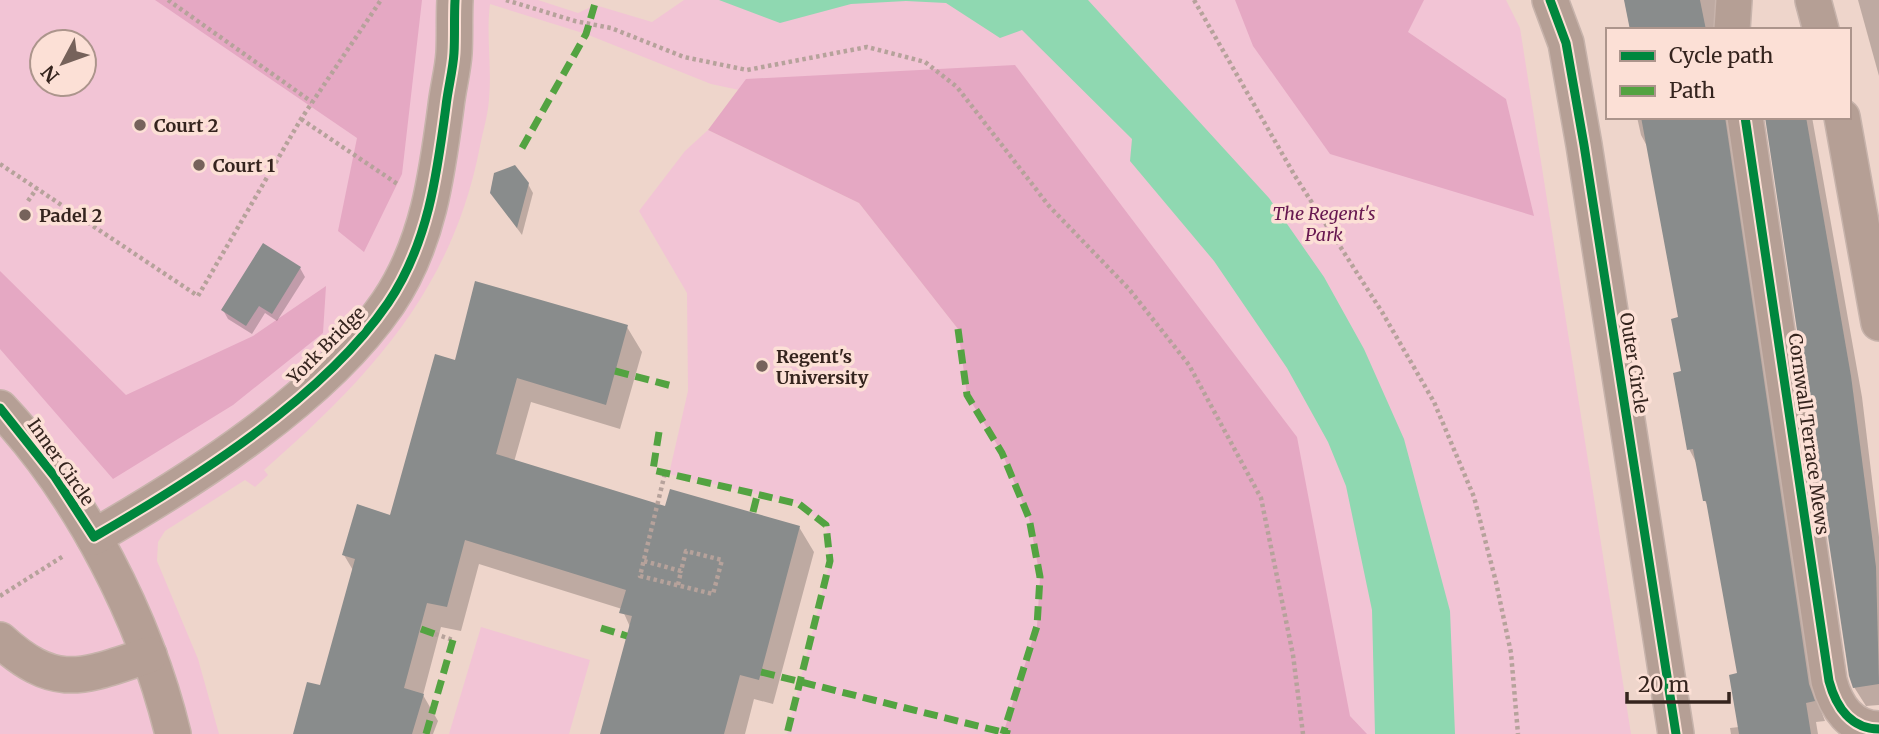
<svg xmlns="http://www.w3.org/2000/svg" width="1879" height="734" viewBox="0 0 1879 734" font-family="Merriweather,serif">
<rect width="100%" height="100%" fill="#eed5cb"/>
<g fill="#f2c4d5" fill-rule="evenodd">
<path d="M0,0H538L578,13L595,5L652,22L684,0H1506L1520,28L1631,734H1262L908,126L711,84L586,34L490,4C486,35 492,67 489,99C488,116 482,134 479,151C451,291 368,379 264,470L268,475L255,487L245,480L165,531L158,542L157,561L198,659L219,734H0ZM42,42H84V84H42Z"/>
<path d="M708,130L859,203L958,329L967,395L1002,453L1029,518L1040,577L1037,626L1003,734H787L830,561L826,525L799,504L669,474L688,391L687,293L639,211L685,151Z"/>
<path d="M481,627L590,660L569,734H449Z"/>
</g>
<g fill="#e5a8c3">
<path d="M155,0H422L402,174L364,252L338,231L357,138Z"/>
<path d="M1235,0H1424L1408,32L1506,99L1534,216L1330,154L1253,46Z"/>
<path d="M1015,65L1297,437L1350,716L1367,734H1003L1037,626L1040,577L1029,518L1002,453L967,395L958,329L859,203L708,130L746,79Z"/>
<path d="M0,271L126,395L253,336L326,286L323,333L233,405L113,479L0,349Z"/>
</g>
<path fill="#8fd8b1" d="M719,0H1088L1269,198L1324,277L1364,349L1404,439L1450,611L1455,734H1375L1372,610L1346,486L1328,442L1287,368L1214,261L1130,161L1132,139L1022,30L1000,38L946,3L906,1L851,4L780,23Z"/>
<g fill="#0003">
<path d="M1626,0H1719L1724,30H1620L1632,27Z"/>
<path d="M1858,0H1879V76Z"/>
<path d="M1637,117H1752L1819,705L1825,721L1816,722L1818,734H1731L1730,728L1739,727V675L1710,509L1705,501L1698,466L1689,449L1680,319L1648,148L1641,135Z"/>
<path d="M1762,117H1812L1862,397L1879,537V705L1866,706L1854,687L1766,118Z"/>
<path d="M528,184L533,193L522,235L491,193Z"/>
<path d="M300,268L305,277L277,321L265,313L252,334L228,319L223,310Z"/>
<path d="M627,327L642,352L620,429L531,402L514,462L667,508L799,527L814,552L773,704L754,699L745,734H601L631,629L622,609L479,564L461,631L441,627L423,695L438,721L433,734H294L321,687L354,572L344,555L391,517L456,362Z"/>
</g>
<g fill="#898c8c">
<path d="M1624,0H1700L1706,30H1630Z"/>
<path d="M1641,117H1725L1809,684L1815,701L1806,703L1811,734H1739L1729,675L1737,673L1706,501H1703L1693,449L1687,450L1673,373L1681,371L1671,319L1678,317Z"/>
<path d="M1765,117H1806L1851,376L1876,567L1879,684L1853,688L1849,676Z"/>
<path d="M515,165L529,183L517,228L490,193L494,173Z"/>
<path d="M263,243L301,267L272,314L259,306L246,326L221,310Z"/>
<path d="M475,281L628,325L606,405L517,378L496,454L665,506L670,489L800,526L759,680L740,675L724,734H600L632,616L619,613L626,590L465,540L447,607L427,603L404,688L424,694L412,734H293L307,682L320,685L355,559L342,555L357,504L390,515L435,354L455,360Z"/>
</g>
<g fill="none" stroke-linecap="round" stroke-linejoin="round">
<g stroke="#c7b3ab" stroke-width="38">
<g id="minor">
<path d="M1550,0L1566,43L1584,145L1676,734"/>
<path d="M1813,0L1821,30"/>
<path d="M1732,30L1734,0"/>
<path d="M1745,117L1829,681C1836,707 1851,729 1879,729"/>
<path d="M1842,117L1879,323"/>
<path d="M0,408C81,494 145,619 173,734"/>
<path d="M94,537C193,480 323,398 388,303C428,244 437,175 446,106C448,88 453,70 454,53C455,36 454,18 455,0"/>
<path d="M0,640C57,692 84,676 149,655"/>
</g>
</g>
<g stroke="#b6a29b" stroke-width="4.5" stroke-dasharray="3.5 3.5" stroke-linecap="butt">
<path d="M168,0L312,102"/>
<path d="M506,0L575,21L611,28L684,57L747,70L867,47L925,62L957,87L1049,206L1129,289L1189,365L1261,498L1293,655L1303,734"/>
<path d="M1194,0L1295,176L1382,312L1434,402L1474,497L1496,582L1511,653L1518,734"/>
<path d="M301,119L399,185"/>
<path d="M0,164L198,296L301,119L381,0"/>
<path d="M28,201L37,188"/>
<path d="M644,561L681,571L686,551L722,560L713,594L640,576L665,473"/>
<path d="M678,585L681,571"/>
<path d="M0,596L65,555"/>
<path d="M435,634L453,640"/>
</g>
<use href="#minor" stroke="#b59f95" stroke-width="35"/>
<g stroke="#53a341" stroke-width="7" stroke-dasharray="14 7" stroke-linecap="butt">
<path d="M522,148L586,34L596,0"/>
<path d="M958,329L967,395L1002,453L1029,518L1040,577L1037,626L1003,734"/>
<path d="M615,371L672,386"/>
<path d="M659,432L653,470L799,504L826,525L830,561L787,734"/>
<path d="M753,512L757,496"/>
<path d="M601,628L627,636"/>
<path d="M421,629L435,634"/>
<path d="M761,672L1010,734"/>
<path d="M426,734L453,640"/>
</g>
<g stroke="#fce0d6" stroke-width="13">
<g id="cycleway">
<path d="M1550,0L1566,43L1584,145L1676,734"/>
<path d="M1745,117L1829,681C1836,707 1851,729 1879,729"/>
<path d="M0,408L55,477L94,537C193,480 323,398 388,303C428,244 437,175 446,106C448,88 453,70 454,53C455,36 454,18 455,0"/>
</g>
</g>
<use href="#cycleway" stroke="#00873e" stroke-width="9"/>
</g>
<g fill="#76625b" stroke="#fce0d6" stroke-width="2.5">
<circle cx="140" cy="125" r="7"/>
<circle cx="199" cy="165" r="7"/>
<circle cx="25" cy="215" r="7"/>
<circle cx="762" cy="366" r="7"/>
</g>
<g text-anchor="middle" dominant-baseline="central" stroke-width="7" stroke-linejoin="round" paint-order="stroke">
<g font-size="18" font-weight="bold" fill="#35241e" stroke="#fce0d6" text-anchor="start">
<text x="154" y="125">Court 2</text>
<text x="213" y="165">Court 1</text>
<text x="39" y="215">Padel 2</text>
<text x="776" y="356">Regent's<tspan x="776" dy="21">University</tspan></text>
</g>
<g font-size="18" font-style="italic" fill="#671850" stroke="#fce0d6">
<text x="1324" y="213">The Regent's<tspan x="1324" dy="21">Park</tspan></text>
</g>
<g font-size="18" fill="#35241e" stroke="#fce0d6">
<text transform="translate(326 345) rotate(-45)">York Bridge</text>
<text transform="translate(1634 363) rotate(81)">Outer Circle</text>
<text transform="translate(1809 434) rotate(82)">Cornwall Terrace Mews</text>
<text transform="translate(61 462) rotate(55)">Inner Circle</text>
</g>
</g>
<rect x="1606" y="28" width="245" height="91" fill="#fce0d6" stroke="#ac958c" stroke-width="2"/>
<rect x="1620" y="51" width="35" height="10" fill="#00873e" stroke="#ac958c" stroke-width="2"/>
<text x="1669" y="63" font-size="21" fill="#35241e">Cycle path</text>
<rect x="1620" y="86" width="35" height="10" fill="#53a341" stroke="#ac958c" stroke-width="2"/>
<text x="1669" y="98" font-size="21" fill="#35241e">Path</text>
<g transform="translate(63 63) rotate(229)"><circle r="33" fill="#fce0d6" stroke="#ac958c" stroke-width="2"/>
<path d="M0-5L12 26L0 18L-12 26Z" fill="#76625b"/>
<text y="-10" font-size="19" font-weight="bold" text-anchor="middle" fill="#35241e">N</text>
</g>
<path d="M1627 692v10h102v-10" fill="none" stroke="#35241e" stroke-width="3.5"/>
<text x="1638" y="692" font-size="21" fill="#35241e" stroke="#fce0d6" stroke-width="5" paint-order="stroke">20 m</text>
</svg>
